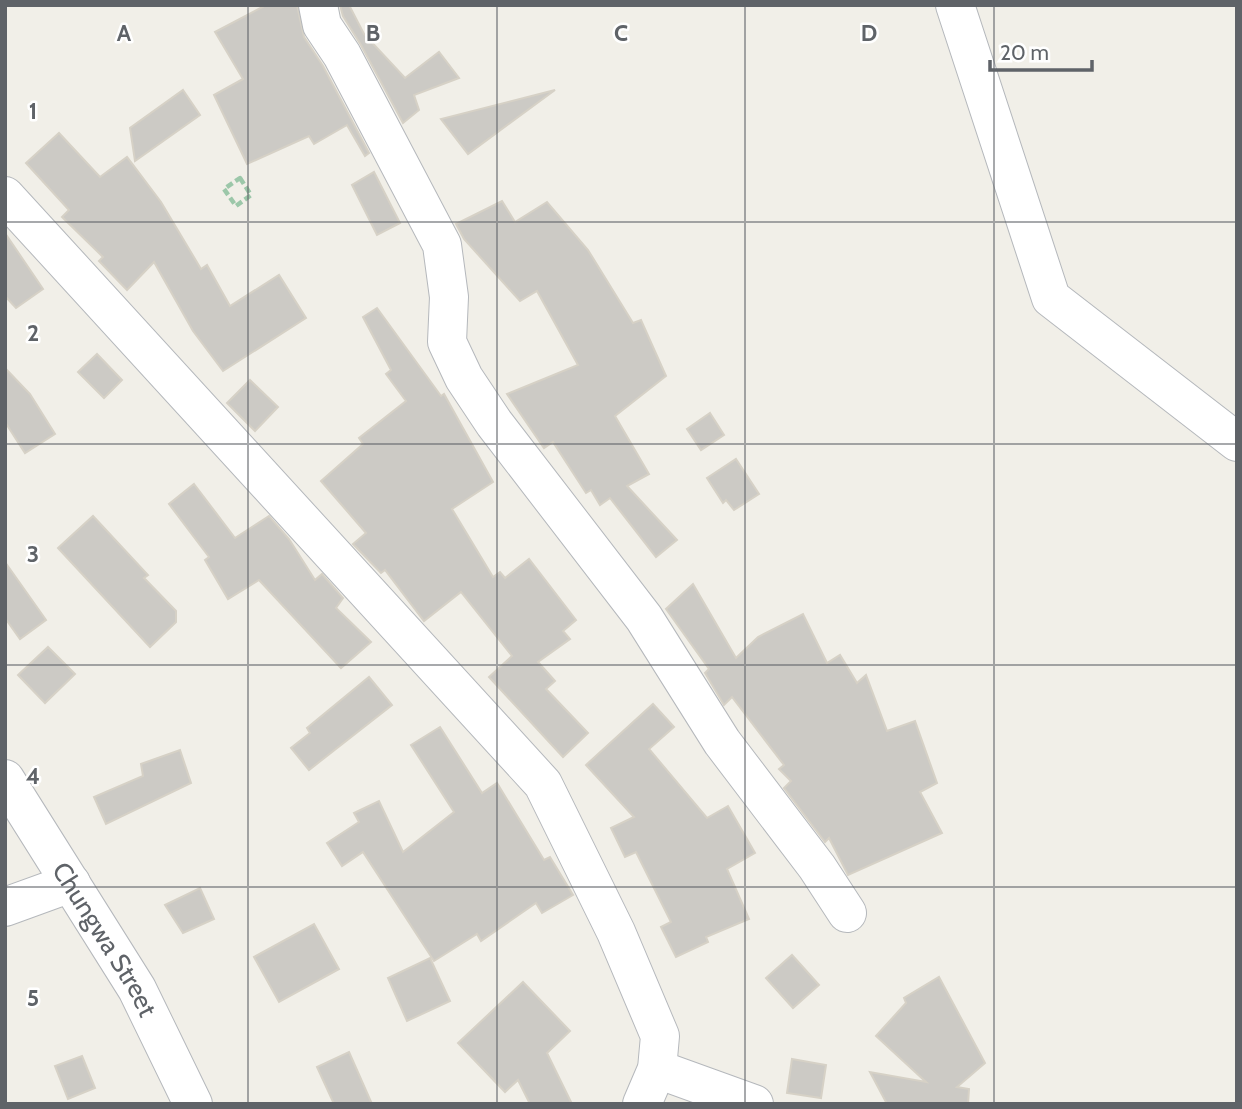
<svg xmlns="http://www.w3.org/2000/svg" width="1242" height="1109" viewBox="0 0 1242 1109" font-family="Cabin,sans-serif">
<rect width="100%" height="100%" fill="#f1efe8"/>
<g fill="#cccac5" stroke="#d6d1c6" stroke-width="2">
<path d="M266,5H297L304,37L323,66L369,153L365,156L347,125L314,144L309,136L247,164L214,95L243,79L215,32Z"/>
<path d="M340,5H349L364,34L405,78L439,52L459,78L414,95L419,110L403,123L361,45L343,16Z"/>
<path d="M183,90L200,115L135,161L130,128Z"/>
<path d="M555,90L468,154L441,119Z"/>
<path d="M59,133L100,177L127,157L161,202L201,269L207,265L230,306L279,275L306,318L223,371L193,331L154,262L127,290L99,261L103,257L62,217L69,210L26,163Z"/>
<path d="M374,172L400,223L377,235L352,185Z"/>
<path d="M502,201L515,222L547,202L588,250L633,323L641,320L666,376L615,416L649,474L627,486L677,540L656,557L610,498L600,505L591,490L586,493L553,442L544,448L507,394L578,365L537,291L520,301L464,239L456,224Z"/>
<path d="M5,233L43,289L16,308L5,296Z"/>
<path d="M377,308L441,396L444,394L493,482L452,509L493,577L500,572L505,578L529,559L576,620L563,631L570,639L538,662L555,681L546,689L588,733L563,757L489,677L512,656L461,592L424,621L385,570L381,573L353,544L366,533L321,481L363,444L359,438L406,401L386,374L391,370L363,317Z"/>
<path d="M97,354L122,380L104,398L78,372Z"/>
<path d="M5,368L30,394L55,434L25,453L5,422Z"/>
<path d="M250,380L278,407L255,431L227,403Z"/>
<path d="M710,413L724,435L701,450L687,429Z"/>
<path d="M736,459L759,494L734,510L726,500L723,503L707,478Z"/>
<path d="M194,484L235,538L269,516L289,539L315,580L322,574L343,598L336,608L371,642L341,668L259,580L228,599L205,560L209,557L169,504Z"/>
<path d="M93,516L148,575L144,578L176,611V622L150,647L58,548Z"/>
<path d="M5,562L46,620L20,639L5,618Z"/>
<path d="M693,584L736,658L758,637L803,614L827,663L840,655L857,683L866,675L887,731L915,721L937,783L920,792L942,833L848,875L829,838L825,842L784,788L791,781L779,769L784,765L732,697L724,705L705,673L709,669L666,609Z"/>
<path d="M48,647L75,674L45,703L18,675Z"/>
<path d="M369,677L392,705L309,770L291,748L310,733L307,728Z"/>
<path d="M653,704L674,727L649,749L707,818L728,806L755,853L727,869L749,919L706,937L708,942L676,957L661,927L671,922L636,852L625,857L611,828L634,817L586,765Z"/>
<path d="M440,727L482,793L497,783L544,860L550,857L573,895L542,913L536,903L481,941L477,934L434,961L363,852L342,866L327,843L359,822L354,813L379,801L403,852L454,812L411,745Z"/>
<path d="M180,750L191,783L106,824L94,797L143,776L141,764Z"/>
<path d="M200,888L214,919L183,933L165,905Z"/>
<path d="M314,924L339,969L279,1002L254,957Z"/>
<path d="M792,955L819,985L793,1008L766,978Z"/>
<path d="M430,958L450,1001L407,1021L388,978Z"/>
<path d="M939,977L985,1063L957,1087L969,1089L968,1104H887L870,1072L926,1082L876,1036L906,1003L904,998Z"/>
<path d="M523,982L570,1031L547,1053L572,1104H530L518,1080L505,1092L458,1043Z"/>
<path d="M349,1052L372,1104H334L317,1067Z"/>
<path d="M82,1056L95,1088L68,1099L55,1066Z"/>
<path d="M792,1059L826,1065L821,1098L787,1093Z"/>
</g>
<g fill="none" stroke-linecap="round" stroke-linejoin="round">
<g stroke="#b5b8bc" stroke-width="40">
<g id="minor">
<path d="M318,5L322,25L342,55L442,245L449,297L447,342L464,378L494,423L644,618L722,742L817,867L847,913"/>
<path d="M955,5L1051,298L1237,442"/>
<path d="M5,196L543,784L616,932L660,1036L657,1069L642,1104"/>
<path id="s1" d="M5,779L137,989L193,1104"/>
<path d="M5,907L71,883"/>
<path d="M657,1069L754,1104"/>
</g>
</g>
<path stroke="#9cc7a9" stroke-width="4.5" stroke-dasharray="7 3.5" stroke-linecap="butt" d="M240,178L251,195L236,206L224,189Z"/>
<use href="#minor" stroke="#fff" stroke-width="38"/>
</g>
<path fill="none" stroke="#5f6368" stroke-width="2" stroke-opacity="0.55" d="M248,5V1104M497,5V1104M745,5V1104M994,5V1104M5,222H1237M5,444H1237M5,665H1237M5,887H1237"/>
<g text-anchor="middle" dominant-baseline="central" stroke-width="5" stroke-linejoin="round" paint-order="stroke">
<g font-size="26" fill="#5f6368" stroke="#fff">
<text stroke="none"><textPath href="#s1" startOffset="189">Chungwa Street</textPath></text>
</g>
</g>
<g font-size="23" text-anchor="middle" font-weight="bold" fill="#5f6368" stroke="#fff" stroke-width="5" stroke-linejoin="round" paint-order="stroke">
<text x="124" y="41">A</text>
<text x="373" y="41">B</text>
<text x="621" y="41">C</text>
<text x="869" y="41">D</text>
<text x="33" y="119">1</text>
<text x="33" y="341">2</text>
<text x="33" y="562">3</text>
<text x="33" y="784">4</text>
<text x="33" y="1006">5</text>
</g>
<rect width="1242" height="1109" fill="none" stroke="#5f6368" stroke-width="14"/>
<path d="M990 60v10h102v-10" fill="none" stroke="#5f6368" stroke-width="3.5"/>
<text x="1000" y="60" font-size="21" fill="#5f6368" stroke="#ffffff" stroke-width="5" paint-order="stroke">20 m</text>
</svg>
